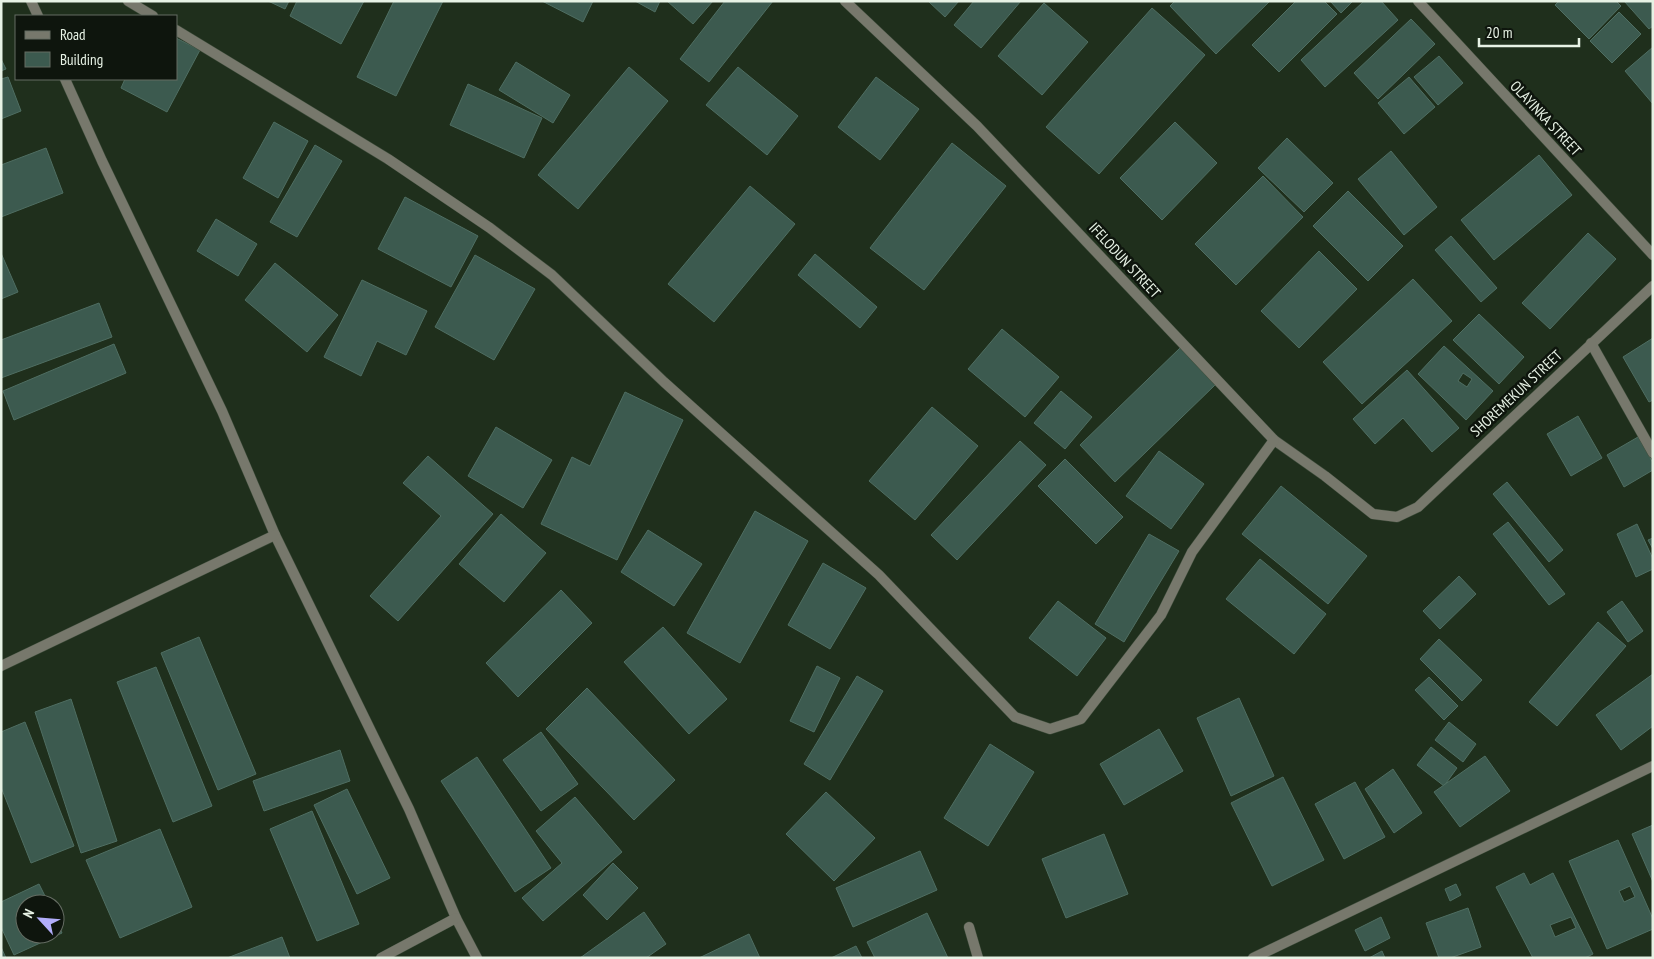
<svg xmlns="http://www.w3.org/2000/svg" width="1654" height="959" viewBox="0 0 1654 959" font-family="'PT Sans Narrow',sans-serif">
<rect width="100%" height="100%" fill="#1f2f1c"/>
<g fill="#3c5a4f" stroke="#4f6e62" fill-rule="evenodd">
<path d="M268,1H289L285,9Z"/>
<path d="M297,1H364L341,44L290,16Z"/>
<path d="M394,1H443L396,96L357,77Z"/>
<path d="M542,1H593L583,22Z"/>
<path d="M635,1H660L655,12Z"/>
<path d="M667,1H713L693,24Z"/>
<path d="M725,1H773L709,82L680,59Z"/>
<path d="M928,1H959L945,17Z"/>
<path d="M974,1H1021L981,48L954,25Z"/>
<path d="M1175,1H1270L1216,54L1170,6Z"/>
<path d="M1296,1H1324L1337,14L1279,72L1252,45Z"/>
<path d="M1330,1H1353L1341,13Z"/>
<path d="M1364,1H1381L1398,20L1325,87L1301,60Z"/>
<path d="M1559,1H1616L1621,6L1589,39L1555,5Z"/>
<path d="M1624,1H1653V26L1649,29Z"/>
<path d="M1044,3L1088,42L1042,95L998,56Z"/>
<path d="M1152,8L1205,55L1099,174L1046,127Z"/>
<path d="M1619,12L1641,34L1612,63L1590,41Z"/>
<path d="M1411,19L1435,44L1378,99L1354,73Z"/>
<path d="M176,38L200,50L167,112L121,88L125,79H176Z"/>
<path d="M1653,47V104L1625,71Z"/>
<path d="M1439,56L1463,83L1438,105L1414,77Z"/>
<path d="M1,59L6,69L1,71Z"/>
<path d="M516,62L570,95L553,123L499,90Z"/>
<path d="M629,67L668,101L578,209L538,175Z"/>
<path d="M738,67L798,116L767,155L706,105Z"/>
<path d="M8,77L21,111L1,119V79Z"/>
<path d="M876,77L919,109L880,160L838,127Z"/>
<path d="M1409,77L1435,107L1404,134L1378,103Z"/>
<path d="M468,84L542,118L524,158L450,125Z"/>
<path d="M274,122L308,141L278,198L243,178Z"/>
<path d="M1175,122L1217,163L1162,220L1120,178Z"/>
<path d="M1287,138L1333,183L1304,212L1258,168Z"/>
<path d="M952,143L1006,186L924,290L870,248Z"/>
<path d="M315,145L342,161L297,237L270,222Z"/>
<path d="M46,148L63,193L1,217V165Z"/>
<path d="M1391,151L1437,207L1404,235L1358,179Z"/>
<path d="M1539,155L1572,195L1494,260L1461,220Z"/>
<path d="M1263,176L1303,217L1236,285L1195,244Z"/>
<path d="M750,186L795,224L714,322L668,284Z"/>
<path d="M1348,191L1403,246L1368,281L1313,226Z"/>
<path d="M405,197L478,236L451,287L378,249Z"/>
<path d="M216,219L257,244L238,276L197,251Z"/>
<path d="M1588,233L1616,259L1550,329L1522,303Z"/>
<path d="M1451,236L1497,288L1481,302L1435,250Z"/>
<path d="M1319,251L1357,289L1299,348L1261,311Z"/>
<path d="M1,253L18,292L1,299Z"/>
<path d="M815,254L877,307L860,328L798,275Z"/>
<path d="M475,255L535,289L494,360L435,327Z"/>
<path d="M275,263L338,315L307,352L245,300Z"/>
<path d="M1413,279L1452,321L1362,404L1323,362Z"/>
<path d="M362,280L427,311L406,355L377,341L361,376L324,357Z"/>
<path d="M99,303L112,337L1,378V340Z"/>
<path d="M1479,314L1524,357L1499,384L1453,340Z"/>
<path d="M1002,329L1059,377L1025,417L968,369Z"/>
<path d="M1653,338V400L1649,402L1623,357Z"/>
<path d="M114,344L126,373L14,420L3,391Z"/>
<path d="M1444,346L1493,391L1466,420L1418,374ZM1463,373L1472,379L1467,387L1458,381Z"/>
<path d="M1180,348L1215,385L1115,482L1080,445Z"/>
<path d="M1407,370L1459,428L1432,452L1403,418L1375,444L1353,419Z"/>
<path d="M1061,391L1092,417L1065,449L1034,423Z"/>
<path d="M625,392L683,420L617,560L541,524L572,457L590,466Z"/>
<path d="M932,407L978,446L915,520L869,481Z"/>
<path d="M1578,416L1602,458L1571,476L1547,434Z"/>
<path d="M496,427L552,460L523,508L468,476Z"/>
<path d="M1638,437L1653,463V470L1624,487L1607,455Z"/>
<path d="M1020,441L1046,465L957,560L931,535Z"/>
<path d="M1159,451L1204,484L1171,529L1126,496Z"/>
<path d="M428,456L493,514L398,621L370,596L441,516L403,483Z"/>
<path d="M1065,459L1123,517L1096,544L1038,486Z"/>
<path d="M1507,482L1563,550L1549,562L1493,494Z"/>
<path d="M1281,486L1367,556L1328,604L1242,534Z"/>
<path d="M755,511L808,541L740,663L687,633Z"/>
<path d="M501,514L546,553L504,602L459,564Z"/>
<path d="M1508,522L1565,594L1549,605L1493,534Z"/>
<path d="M1637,524L1653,559V569L1636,577L1617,534Z"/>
<path d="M648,530L702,564L674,606L621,572Z"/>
<path d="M1149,534L1179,551L1124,642L1095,624Z"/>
<path d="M1653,538V549L1648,540Z"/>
<path d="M1260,559L1326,614L1294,654L1226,599Z"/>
<path d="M823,563L866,588L830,649L788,625Z"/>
<path d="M1459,576L1476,594L1440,629L1423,611Z"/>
<path d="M561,590L592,623L518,697L486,663Z"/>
<path d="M1058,601L1106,638L1077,676L1029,638Z"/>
<path d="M1622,601L1643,631L1628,642L1607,612Z"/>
<path d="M1598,622L1626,646L1557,726L1529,702Z"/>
<path d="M663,627L727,699L689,734L624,662Z"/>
<path d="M199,637L256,774L218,790L161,653Z"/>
<path d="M1439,639L1482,680L1462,701L1420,659Z"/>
<path d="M817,666L840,678L814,732L790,721Z"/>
<path d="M156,667L212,806L173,822L117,682Z"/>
<path d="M1653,674V726L1621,750L1596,715Z"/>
<path d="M857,676L883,691L830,780L804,764Z"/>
<path d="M1429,677L1458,706L1444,720L1415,690Z"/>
<path d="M587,688L675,780L634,820L546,729Z"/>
<path d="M1239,698L1274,776L1231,796L1197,718Z"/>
<path d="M71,699L117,841L81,853L35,712Z"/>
<path d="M25,722L74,846L31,863L1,787V732Z"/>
<path d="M1449,722L1476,744L1463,762L1435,740Z"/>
<path d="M1159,729L1183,771L1124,805L1100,764Z"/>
<path d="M541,732L578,784L541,811L503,760Z"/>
<path d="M990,744L1034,772L988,846L944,818Z"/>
<path d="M1431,747L1457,768L1444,786L1417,765Z"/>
<path d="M340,750L350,781L264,811L253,781Z"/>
<path d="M1485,756L1510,791L1460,827L1434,792Z"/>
<path d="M477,757L551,868L515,892L441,781Z"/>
<path d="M1393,769L1422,813L1394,833L1365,789Z"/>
<path d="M1283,777L1324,860L1272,886L1231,803Z"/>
<path d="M1355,782L1385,837L1344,859L1315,804Z"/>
<path d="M347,789L390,878L357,894L314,805Z"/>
<path d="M826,792L875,838L834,881L786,834Z"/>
<path d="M575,797L622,852L543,921L522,898L562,863L536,831Z"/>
<path d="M312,811L359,924L317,941L270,829Z"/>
<path d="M1653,825L1652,873L1653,882L1632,834Z"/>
<path d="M160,829L192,907L120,938L86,860Z"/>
<path d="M1104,834L1128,894L1066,918L1042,859Z"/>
<path d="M1618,840L1653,919V929L1607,949L1569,861ZM1630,886L1635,897L1624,902L1619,891Z"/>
<path d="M920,851L937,890L853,927L836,888Z"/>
<path d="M613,863L638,888L607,920L583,895Z"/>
<path d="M1524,873L1530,885L1553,873L1593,954L1585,958H1533L1496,887ZM1571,917L1576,928L1555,937L1550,925Z"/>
<path d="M39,884L49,904H25V934H55V917L62,933L14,955L1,927V902Z"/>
<path d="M1456,884L1461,895L1450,901L1445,889Z"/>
<path d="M1468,908L1481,947L1450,958H1439L1426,923Z"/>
<path d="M644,912L666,944L646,958H580Z"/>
<path d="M927,913L948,958H875L867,942Z"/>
<path d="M1381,917L1390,938L1365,951L1355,930Z"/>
<path d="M749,934L760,958H699Z"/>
<path d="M282,937L290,958H227Z"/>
<path d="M856,946L862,958H831Z"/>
<path d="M1,947L6,958H1Z"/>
<path d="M1382,951L1385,958H1369Z"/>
</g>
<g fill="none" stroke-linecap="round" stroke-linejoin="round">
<g stroke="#3b4a38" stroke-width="11">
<g id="street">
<path d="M31,1L38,16"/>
<path d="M128,1L153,16"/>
<path d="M845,1L977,126L1274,440L1325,476L1373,514L1397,517L1418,507L1653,286"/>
<path d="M1418,1L1653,255"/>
<path d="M176,30L388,159L490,228L552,275L664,382L879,575L1015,717L1050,729L1081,719L1161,615L1192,552L1274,440"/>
<path d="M65,79L102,161L222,411L275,535L409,809L456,918L477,958"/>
<path d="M1591,343L1653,453"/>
<path d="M1,666L275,535"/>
<path d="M969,927L978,958"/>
<path d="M381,958L456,918"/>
<path d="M1253,958L1653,766"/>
</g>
</g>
<use href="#street" stroke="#77786c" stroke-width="10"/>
</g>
<g text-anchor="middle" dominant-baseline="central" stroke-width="5" stroke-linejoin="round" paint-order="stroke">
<g font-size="15" fill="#e7f2e5" stroke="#0e150d">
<text transform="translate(1546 118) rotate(47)">OLAYINKA STREET</text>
<text transform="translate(1125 260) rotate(47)">IFELODUN STREET</text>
<text transform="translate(1516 393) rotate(-43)">SHOREMEKUN STREET</text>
</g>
</g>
<rect width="1654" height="959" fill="none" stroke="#e7f2e5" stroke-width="5"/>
<rect x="15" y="15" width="162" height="65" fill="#0e150d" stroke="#656d63"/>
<rect x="25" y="31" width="25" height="8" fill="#77786c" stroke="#656d63"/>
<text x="60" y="40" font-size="15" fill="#e7f2e5">Road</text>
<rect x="25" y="52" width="25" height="15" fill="#3c5a4f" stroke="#656d63"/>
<text x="60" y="65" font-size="15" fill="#e7f2e5">Building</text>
<g transform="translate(40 919) rotate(296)"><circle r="24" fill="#0e150d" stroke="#656d63"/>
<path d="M0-4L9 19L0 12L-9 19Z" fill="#b1adfa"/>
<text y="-8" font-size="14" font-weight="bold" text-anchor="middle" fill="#e7f2e5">N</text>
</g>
<path d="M1479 38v8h100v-8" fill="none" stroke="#e7f2e5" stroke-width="2.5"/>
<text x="1486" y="38" font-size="15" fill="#e7f2e5" stroke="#0e150d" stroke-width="4" paint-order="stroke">20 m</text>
</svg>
